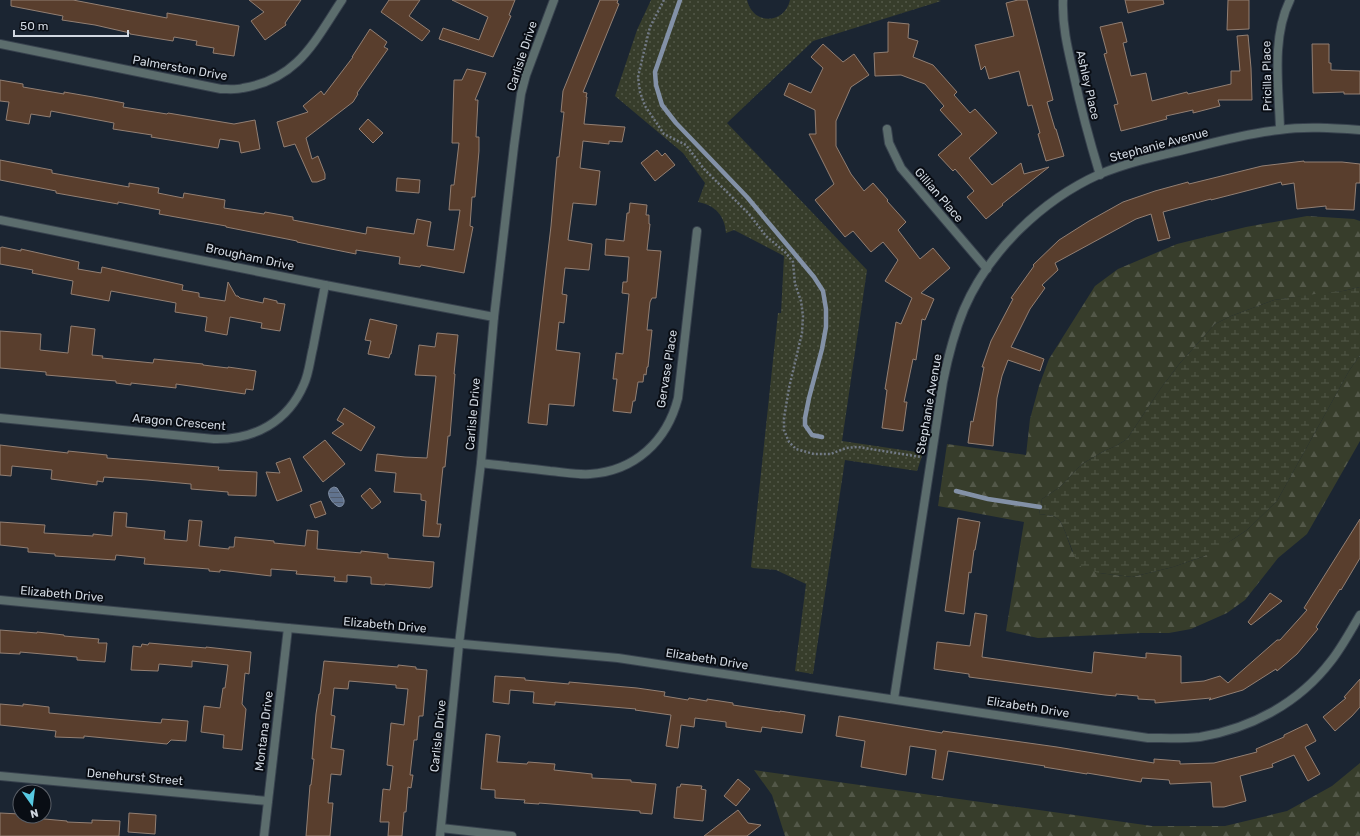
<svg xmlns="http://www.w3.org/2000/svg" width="1360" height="836" viewBox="0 0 1360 836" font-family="Rubik,sans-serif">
<defs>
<pattern id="grass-dots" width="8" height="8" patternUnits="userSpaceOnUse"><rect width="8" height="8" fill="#373d2b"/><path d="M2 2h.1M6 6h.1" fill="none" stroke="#535849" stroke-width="1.8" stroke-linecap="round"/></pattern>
<pattern id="forest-firs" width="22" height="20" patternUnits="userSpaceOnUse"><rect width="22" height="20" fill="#373d2b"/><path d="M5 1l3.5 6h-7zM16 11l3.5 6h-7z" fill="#535849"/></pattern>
<pattern id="wetland-marsh" width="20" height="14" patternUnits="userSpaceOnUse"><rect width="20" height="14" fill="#373d2b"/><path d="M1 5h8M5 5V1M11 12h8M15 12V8" fill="none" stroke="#535849"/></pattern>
<pattern id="water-rules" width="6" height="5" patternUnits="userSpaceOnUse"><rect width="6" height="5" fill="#61738e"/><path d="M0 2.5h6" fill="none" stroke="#525c6d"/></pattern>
</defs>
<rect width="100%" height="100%" fill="#1b2532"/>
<path fill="url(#grass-dots)" d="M651,0H747C753,26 785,24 790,0H938L941,1L813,41L727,123L867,270L842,441L923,453L917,471L845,460L813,674L795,671L806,584L776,570L753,568L751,567L778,313H781L784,256L734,230L726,233C725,216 715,205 698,202L705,183L683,153L615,96L637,30Z"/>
<g fill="url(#forest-firs)">
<path d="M1307,216L1354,219L1360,221V287L1343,291L1274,300L1231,316L1215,324L1180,363L1161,388L1127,439L1116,446L1104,451L1082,464L1060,487L1042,499L1039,514L1054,516L1060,521L1064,529L1072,551L1099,573L1132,577L1173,567L1202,557L1232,540L1247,530L1277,501L1349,371L1360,355V441L1307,534L1278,558L1245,600L1227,613L1191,629L1169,633H1141L1038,638L1006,631L1024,522L938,506L947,444L1026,455L1030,419L1039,386L1049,359L1095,286L1118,269L1177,244L1246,227Z"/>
<path d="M1360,763V836H785L772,795L754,770L1152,826H1225L1287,811L1332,786Z"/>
</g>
<path fill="url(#wetland-marsh)" d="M1360,287V355L1349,371L1277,501L1247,530L1217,550L1202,557L1173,567L1132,577L1099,573L1082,568L1076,560L1064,529L1060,521L1054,516L1039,514L1042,499L1060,487L1082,464L1104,451L1116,446L1127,439L1161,388L1180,363L1215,324L1231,316L1274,300L1322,293L1343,291Z"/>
<path fill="url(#water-rules)" stroke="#8391a7" d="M334,487L337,488C339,492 343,496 344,500C345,505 340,509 336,505C330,501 324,490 334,487Z"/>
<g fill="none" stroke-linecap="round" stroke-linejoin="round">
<g stroke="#8391a7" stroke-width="4.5">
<path d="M680,0L655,72L656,85L662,105L676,123L747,197L814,277L823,291L826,309V327L822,349L809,398L805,418V425L812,435L822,437"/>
<path d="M956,491L988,499L1040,507"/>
</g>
</g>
<g fill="#593e2d" stroke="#927f73">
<path d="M11,0H73L167,18V13L239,26L234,56L213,53L214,48L196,45L197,41L174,37L173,41L130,34V33L95,25L62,20L63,16L11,6Z"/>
<path d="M249,0H301L285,23L286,25L265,40L251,21L264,12Z"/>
<path d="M389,0H420L409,16L430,31L422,41L381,12Z"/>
<path d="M452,0H515L509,15L511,16L493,57L439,39L443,28L479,40L488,17Z"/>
<path d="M600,0H618L617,3L619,4L583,92L587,93L586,97H587L584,124L625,127L622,142L609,141V144L583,141L580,168L600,171L596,205L573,203L568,240L592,244L589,270L565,268L562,294L567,295L564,323L559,322L556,350L580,353L574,406L549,404L547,425L528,423L551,226L557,157H559L564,112H561L563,91Z"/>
<path d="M1018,0H1027L1053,100L1047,102L1055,129H1056L1064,156L1046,161L1038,134L1040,133L1032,105L1028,106L1019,71L989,79L985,66L981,70L975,45L1014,36L1006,3Z"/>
<path d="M1125,0H1163L1164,4L1128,13Z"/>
<path d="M1228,0H1249V29L1227,30Z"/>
<path d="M888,22L909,24L908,38L918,41L913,57L933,65L957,92L954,95L970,113L975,109L997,133L969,158L992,185L1021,163L1024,174L1049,167L1002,204L1003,205L986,219L967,197L974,191L955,169L953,171L938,155L962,134L940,110L944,106L925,84L901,75L875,76L874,53L888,52Z"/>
<path d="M1122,22L1127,42L1123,43L1131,76L1146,73L1152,101L1187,92L1188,94L1231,84V71H1240L1237,36L1248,35L1251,68L1252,100H1218L1220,106L1193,113V110L1166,116L1167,119L1121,131L1114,105L1118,104L1104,54L1107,53L1100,27Z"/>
<path d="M370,29L387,42L384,47L388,49L357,93L358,94L353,102L306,138L312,159L318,156L325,174V179L317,182H312L295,144L284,147L277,122L308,112L303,106L321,91L324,95L353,57H352Z"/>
<path d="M823,44L843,62L854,54L869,75L851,87L836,121V146L851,174L864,191L873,183L888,200L887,201L906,222L898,230L920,259L933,248L950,268L921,293L934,299L925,320L922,319L916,360L913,359L904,402H907L903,431L882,428L887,390L885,389L896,322L901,324L912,298L885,281L898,260L883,242L871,252L853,231L845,237L815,200L834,184L809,134H816L815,110L784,95L789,83L811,93L823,68L811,57Z"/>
<path d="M1312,44H1329V63H1331V70L1360,71V94H1344V92L1313,93Z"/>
<path d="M467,69L486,73L475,100H478L476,137H479V151L475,197H472L470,226L473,227L464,273L421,265L420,267L399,264L400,257L356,250V254L331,249L297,242V241L226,227V226L159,214L160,210L118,202V204L90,199L56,193V191L0,180V160L52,170V173L129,187V183L159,188L158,193L183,198L184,193L225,200L224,208L264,214L265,212L293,217V220L366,234L367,227L414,234L417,219L431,222L427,246L454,250L460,210H449L451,185H454L459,143H452L454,80H462Z"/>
<path d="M0,80L23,84V87L64,94V92L93,97L124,103L123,107L167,114L168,113L234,124L255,120L260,149L241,153L239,142L220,139L218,148L151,137L152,135L113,129L114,123L51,111L50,117L31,114L29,124L6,120L9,102L0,101Z"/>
<path d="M368,119L383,133L373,143L359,129Z"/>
<path d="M657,150L662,156L665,153L675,165L655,181L641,163Z"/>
<path d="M1304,161V162H1342L1360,164V183H1356L1354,210L1326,209V206L1297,209L1294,183L1282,185L1281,182L1211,200V199L1163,212L1170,238L1158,241L1151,214L1136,219L1055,263L1058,270L1042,285L1045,288L1030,309L1011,347L1044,359L1040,371L1008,360L1002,376L997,398L993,446L968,443L971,421L973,422L984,367H982L991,341L1013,299L1011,298L1034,266L1033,265L1059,240L1089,221L1123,202L1155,191L1188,182L1189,184L1262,166Z"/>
<path d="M397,178L420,180L419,193L396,191Z"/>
<path d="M630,203L647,205L646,215H649V224H650L647,250L661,251L656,298H652L650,302L647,330H652L648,367H647L646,375L644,374L643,382H638L635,401H633L631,413L613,411L617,379H613L616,353L623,354L629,294L622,293L623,282H627L629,257L605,255L606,239L624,241L627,213H629Z"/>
<path d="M2,247L21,251V249L79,262L78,269L101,273L102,267L183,285L182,290L199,293V297L225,301L228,282L236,296H238L240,298L263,303L264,298L277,301V303L285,304L280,331L261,328L262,323L230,317L227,335L205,331L207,317L175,312L176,303L111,291L109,301L71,294L73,281L32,273L33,270L0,264V248Z"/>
<path d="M370,319L397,325L391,354H390L389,358L368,354L371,341L365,340Z"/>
<path d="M71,326L95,329L92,355L103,356L102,358L153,363L154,359L203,364V365L228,368V367L256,371L253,390L246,389L245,394L176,384V388L131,383V385L116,383V381L46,375V372L0,368V331L41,334L40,350L68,353Z"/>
<path d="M437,333L458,335L454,374H455L450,436H448L445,467H443L437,524H441L439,537L423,536L426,501L421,500V494L394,492L396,473L375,471L377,454L405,457L427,458L436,376L415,375L419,345L435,347Z"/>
<path d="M344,408L375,427L361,451L332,433L344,424L337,420Z"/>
<path d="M325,440L345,464L323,482L303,457Z"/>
<path d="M0,445L68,453V451L107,455V458L219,467L218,470L257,472L256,496L228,495V492L191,489V484L147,480L104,477L103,482L97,481V485L51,479L52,470L12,466L11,476L0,475Z"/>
<path d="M290,458L302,491L277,501L266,472L280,473L276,463Z"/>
<path d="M370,488L381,502L372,509L361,496Z"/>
<path d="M321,501L326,514L315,518L310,505Z"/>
<path d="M114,512L127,513L126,527L165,531L164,539L187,541L189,520L202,521L199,546L229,549V547H234L235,537L274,541V543L305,546L307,530L318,531L317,549L361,553V551L388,554V558L434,562L432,587H430V588L385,584V585L371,584V577L347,575V582L334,581L335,577L296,574L297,571L271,569V576L220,570V572L209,571V569L144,564L145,558L116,555L115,560L55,556V554L28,552V548L0,545V522L45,525L44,533L93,536V534L112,536Z"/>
<path d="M958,518L980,522L975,550H974L971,573L969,572L964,614L945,611Z"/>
<path d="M1360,519V558L1341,590L1340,589L1316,627L1318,629L1297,654L1277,671L1276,669L1243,690L1209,700L1211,698L1155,703V700L1138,699V696L1116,694V696L1105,695L969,677V674L934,669L937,642L970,646L975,613L987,615L982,657L1092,673L1094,652L1146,658V653L1181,656V683L1204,681L1220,676L1228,683L1277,640H1280L1307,610L1304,608Z"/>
<path d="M1270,593L1282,601L1251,625L1248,622Z"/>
<path d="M0,630L37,633V632L64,635V636L99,639L98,643H107L105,662L77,660V657L20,652V654L0,653Z"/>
<path d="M149,643L206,648V647L251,652L249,674L245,673L242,704L246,709L242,750L223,748L224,735L201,732L204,706L220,708L223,688H225L228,665L192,661V667L159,664L158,671L131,670L133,646L141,647L142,644L148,645Z"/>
<path d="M324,661L398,667V665L416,667V669L427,670L423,716H419L417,740H414L410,775H413L411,788L408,787L406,812H404L402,836H388L389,822H380L383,789L390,790L393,766L387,765L391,723L404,725L408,689L396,688V685L349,681L348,689L334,688L331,715L335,716L331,748L344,750L341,775L331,774L328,803H333L330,836H306L310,785H311L314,759H312L316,714L319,694H320Z"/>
<path d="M495,676L525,678V680L569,684V682L637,688L665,692L664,696L688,700L689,698L707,701V699L733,703V705L780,712V711L805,715L802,733L762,727L761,732L726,727V722L695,718L694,727L681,725L678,748L666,746L671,715L635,710L636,709L601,706L555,702V705L533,703L534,692L510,690L509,704L493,702Z"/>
<path d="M1360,679V707L1352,716L1335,731L1323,717L1346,698L1344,697Z"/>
<path d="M0,704L23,706V704L49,707V713L126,720L161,723L162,719L188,721L186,741L171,740L167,744L84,736V738L55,737L56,731L0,725Z"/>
<path d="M839,716L942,733L943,731L1057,747L1154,763V759L1180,761V764L1214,763L1257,752L1256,749L1284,737V735L1307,724L1316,741L1305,747L1320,774L1308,781L1294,755L1272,764L1273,767L1240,776L1246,801L1224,807H1213L1211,782L1170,784L1169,780L1142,778L1141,782L1087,773V774L1044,767L1045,766L948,751L943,780L932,778L936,750L910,746L906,775L861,767L865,741L836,736Z"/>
<path d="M486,734L500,736L497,762L527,764L528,762L555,764L554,770L592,774V778L631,780V782L656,784L652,814L640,813V811L539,803V804L524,803L525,800L495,798V790L481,789Z"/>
<path d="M738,779L750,789L736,806L724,796Z"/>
<path d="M681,784L702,786L701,789L706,790L703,821L674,818L677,787H680Z"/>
<path d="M738,810L748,823L761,825L747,836H704Z"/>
<path d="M0,813L20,814V816L22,817L67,821V822L92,823V820L120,821L119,836H0Z"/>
<path d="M129,813L156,815L155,834L128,832Z"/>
</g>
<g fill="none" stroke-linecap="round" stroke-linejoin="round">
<g stroke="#38424e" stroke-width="10">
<g id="minor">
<path d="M1063,0C1062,26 1068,50 1074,76C1081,109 1090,142 1100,175"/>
<path d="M0,44L221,89C228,89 236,90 243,88C298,79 314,42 342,0"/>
<path d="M887,129L889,143L901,168L987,269"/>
<path d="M1280,129C1279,88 1271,38 1290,0"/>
<path d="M0,220L325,285L494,317"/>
<path d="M0,418L214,439C254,440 288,422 304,384C309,373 310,360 313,348C317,327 321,306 325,285"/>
<path d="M481,463C504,466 527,468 550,471C563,472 577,475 590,474C635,471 667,441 678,398L697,231"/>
<path d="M0,600L288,628L618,658L1148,738C1165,738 1183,739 1200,737C1252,728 1299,703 1331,661C1342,647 1351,630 1360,615"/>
<path d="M894,699L943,382C948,357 954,333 964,309C989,251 1042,200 1100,174C1131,161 1164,155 1196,147C1223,140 1251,133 1279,130C1305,126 1333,128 1360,130"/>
<path d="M0,776L268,801"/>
<path d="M441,828L512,836"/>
<path d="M264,836L288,628"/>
<path d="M440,836L459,644L481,463L494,317L514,146L521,94L526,75L554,0"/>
</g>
</g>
<path stroke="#727a86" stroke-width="2.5" stroke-dasharray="2 2" stroke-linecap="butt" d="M664,0L650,27L646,43L638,77L640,92L645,106L664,134L686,145L704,169L749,214L766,236L786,253L793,262L795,284L801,301L803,316L802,333L789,388L784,418V430L789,442L796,449L814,454H831L846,448L858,447L921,457"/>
<use href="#minor" stroke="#5c6d6d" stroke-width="8"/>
</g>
<g text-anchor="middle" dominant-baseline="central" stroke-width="4" stroke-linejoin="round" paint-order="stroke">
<g font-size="12" fill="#d1d8e1" stroke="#090d14">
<text transform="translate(522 56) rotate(-72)">Carlisle Drive</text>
<text transform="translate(180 68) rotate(10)">Palmerston Drive</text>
<text transform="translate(1267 76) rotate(-91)">Pricilla Place</text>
<text transform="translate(1088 85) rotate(77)">Ashley Place</text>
<text transform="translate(1159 145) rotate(-15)">Stephanie Avenue</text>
<text transform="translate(939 195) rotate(49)">Gillian Place</text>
<text transform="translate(250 257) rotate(12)">Brougham Drive</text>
<text transform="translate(667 369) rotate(-81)">Gervase Place</text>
<text transform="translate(929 404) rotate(-80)">Stephanie Avenue</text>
<text transform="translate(473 414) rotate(-85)">Carlisle Drive</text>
<text transform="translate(179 422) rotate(5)">Aragon Crescent</text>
<text transform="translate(62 594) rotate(5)">Elizabeth Drive</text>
<text transform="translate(385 625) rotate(5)">Elizabeth Drive</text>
<text transform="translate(707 659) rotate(9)">Elizabeth Drive</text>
<text transform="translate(1028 707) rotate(9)">Elizabeth Drive</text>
<text transform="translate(264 731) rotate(-83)">Montana Drive</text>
<text transform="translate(438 736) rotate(-84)">Carlisle Drive</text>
<text transform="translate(135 777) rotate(5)">Denehurst Street</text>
</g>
</g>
<g transform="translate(32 804) rotate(166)"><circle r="19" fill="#090d14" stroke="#595e66"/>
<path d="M0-3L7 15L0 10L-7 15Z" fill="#57c9e2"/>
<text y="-6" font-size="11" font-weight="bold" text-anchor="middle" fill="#d1d8e1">N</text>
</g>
<path d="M14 30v6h114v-6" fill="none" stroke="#d1d8e1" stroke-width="2"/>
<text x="20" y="30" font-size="12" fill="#d1d8e1" stroke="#090d14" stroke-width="3" paint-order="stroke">50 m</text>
</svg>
